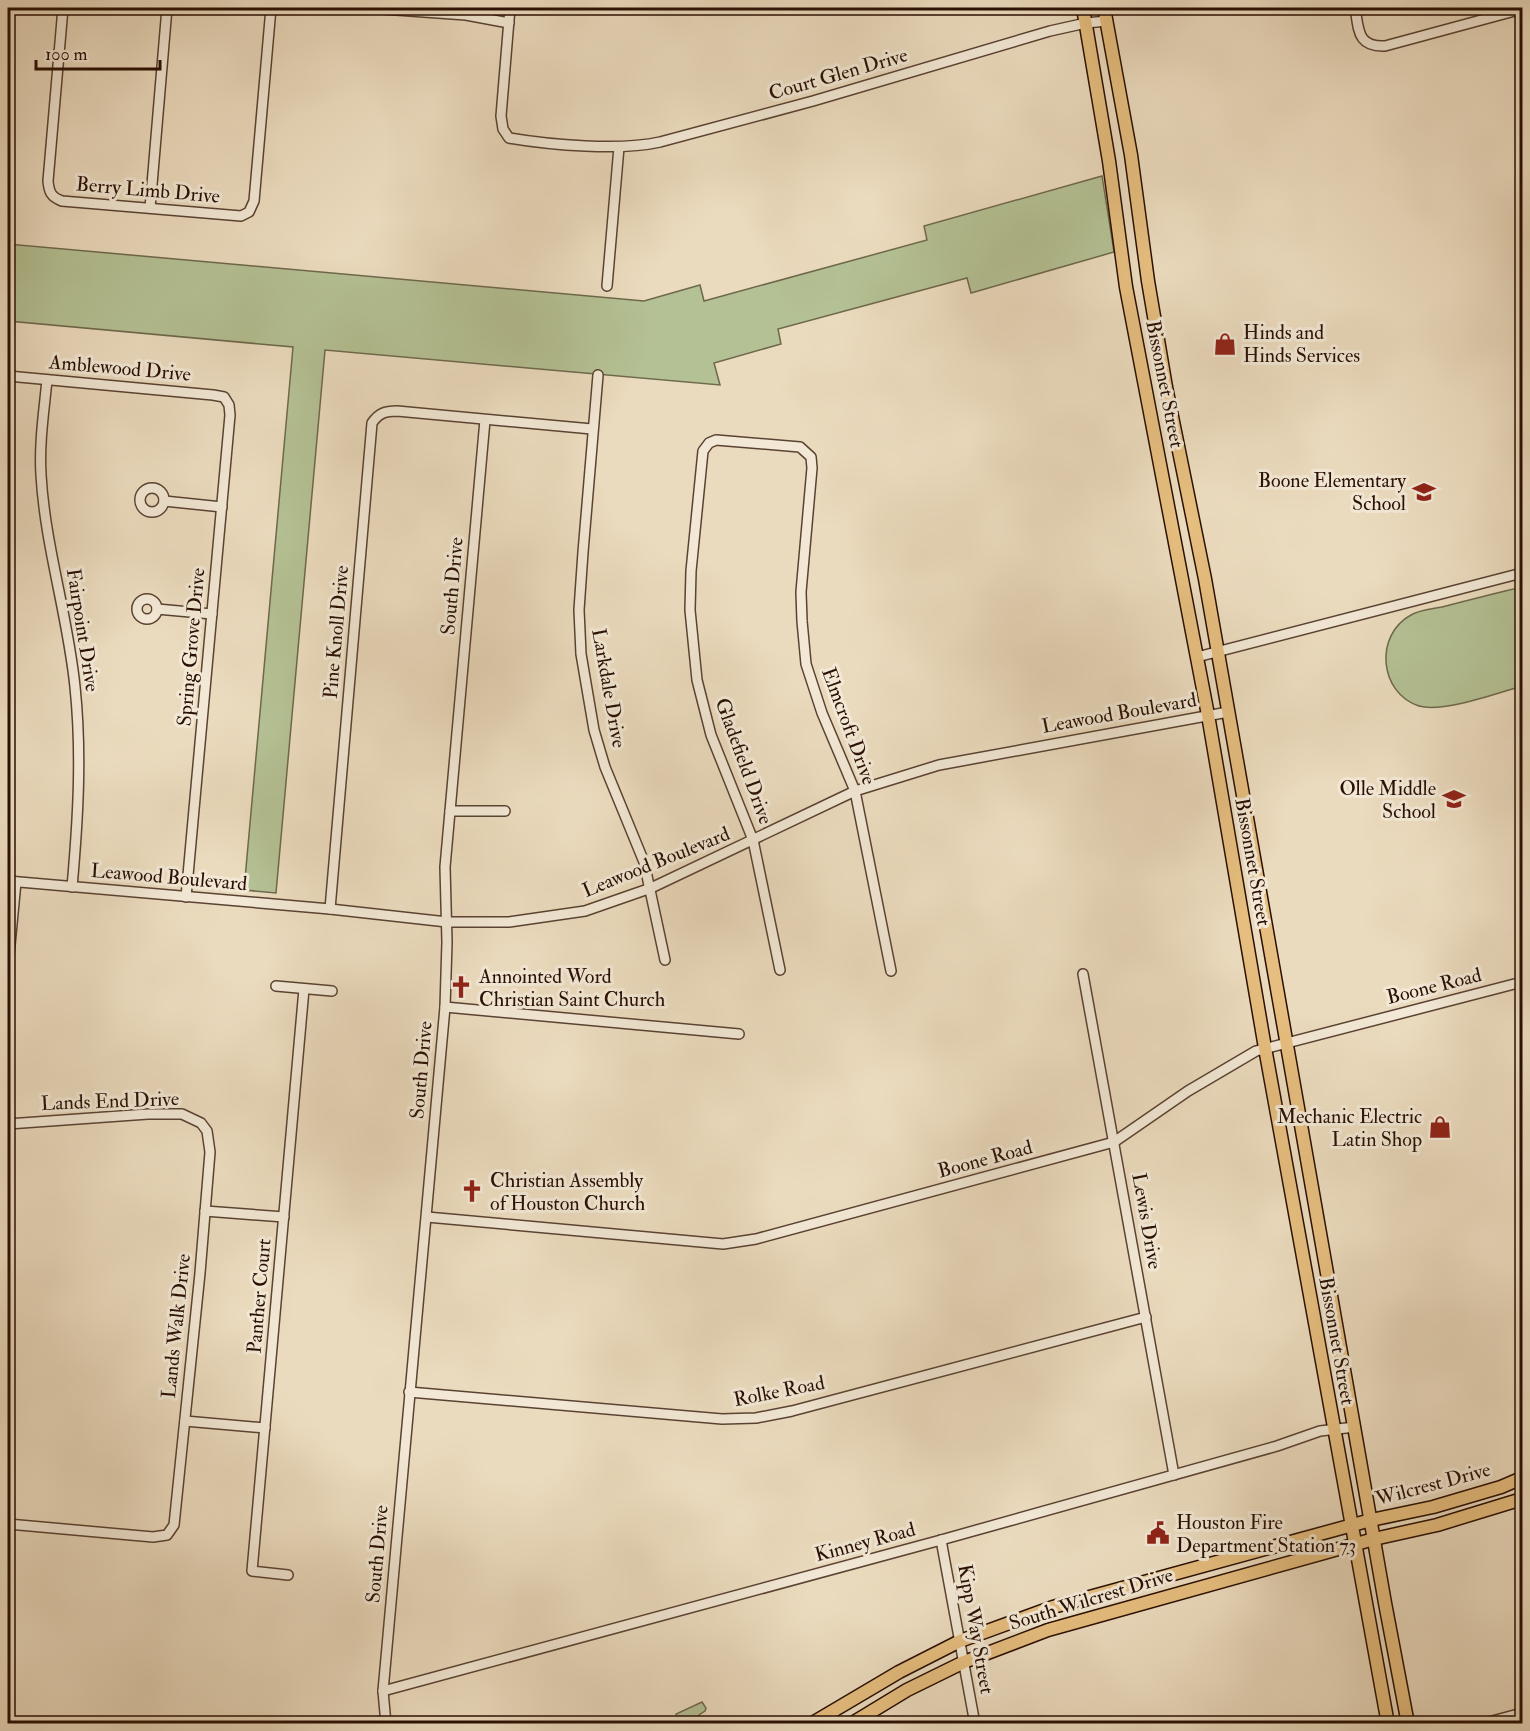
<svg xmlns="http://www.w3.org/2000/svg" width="1530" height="1731" viewBox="0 0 1530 1731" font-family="'IM FELL Double Pica',serif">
<rect width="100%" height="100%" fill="#ebdbbe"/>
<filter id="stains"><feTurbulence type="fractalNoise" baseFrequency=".00333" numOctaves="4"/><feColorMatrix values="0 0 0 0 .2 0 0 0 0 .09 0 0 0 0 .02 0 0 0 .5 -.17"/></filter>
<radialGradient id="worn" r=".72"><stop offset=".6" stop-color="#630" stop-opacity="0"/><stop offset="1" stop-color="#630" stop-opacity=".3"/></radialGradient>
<g fill="#b4c194" stroke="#6e684c" stroke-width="1.5">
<path d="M1102,176L1114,252L971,293L967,278L778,329L781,344L714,363L720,385L325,350L276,893L244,890L293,347L8,321V244L644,301L700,285L704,301L927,240L924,226Z"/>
<path d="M1522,587V686C1498,693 1442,713 1419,706C1379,693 1374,635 1411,615C1419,610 1432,609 1442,607C1469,600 1496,593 1522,587Z"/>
<path d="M702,1702L706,1708L705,1711L699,1715L698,1718L701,1723H680L676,1714Z"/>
</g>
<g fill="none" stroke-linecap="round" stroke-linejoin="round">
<g stroke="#5a4232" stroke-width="12">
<g id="minor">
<path d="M63,8L48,181C49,192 51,197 62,201L241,216L249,212L254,201L271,8"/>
<path d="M368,8L466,15L509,23"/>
<path d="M510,8L501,116L503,129L509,138C551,145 620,151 660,142L813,101L1050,31L1086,23L1107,21"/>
<path d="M1355,8C1359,30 1357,47 1385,46L1522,9"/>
<path d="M150,208L167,8"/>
<path d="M607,286L619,147"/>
<path d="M598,375L583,552L579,610L581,654L594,730L605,767L644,862L665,960"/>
<path d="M8,376L213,395L224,397L229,405L230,415L186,897"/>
<path d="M47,380C44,411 39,443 41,475C45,546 68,616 75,687C82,754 78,820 72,887"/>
<circle cx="152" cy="500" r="12"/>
<path d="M164,501L222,507"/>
<circle cx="147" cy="609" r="10"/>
<path d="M157,609L212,614"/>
<path d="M1197,657L1522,573"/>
<path d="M450,811H505"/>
<path d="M8,881L330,909L447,922H509L585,911L651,888L855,791L939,765L1228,712"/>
<path d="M330,909L372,423C379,413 385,411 397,411L592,429"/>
<path d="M8,966L16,882"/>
<path d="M780,970L753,840L711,735L697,680L690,610L691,571L703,451L709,443L716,440L800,447L811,457L812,468L801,592L802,621L806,664L822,713L855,791L891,971"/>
<path d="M1083,974L1174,1475"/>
<path d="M276,986L332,991"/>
<path d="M445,1007L739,1034"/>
<path d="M8,1124L148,1114H182L201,1123L207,1131L210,1152L200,1273L174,1525L167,1535L153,1537L8,1524"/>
<path d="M205,1211L284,1217"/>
<path d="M427,1217L723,1244L756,1239L1114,1142L1188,1091L1256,1051L1522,982"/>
<path d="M409,1392L722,1419L756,1418L792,1411L1146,1317"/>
<path d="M185,1421L265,1428"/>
<path d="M941,1540L975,1724"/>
<path d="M288,1575L252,1571L304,989"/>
<path d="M383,1691L941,1540L1277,1446L1320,1431L1355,1427"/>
<path d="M386,1724L383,1691L445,1007L447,942L445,867L485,420"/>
<path d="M1481,1724L1522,1713"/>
</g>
</g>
<g stroke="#290f03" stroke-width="15">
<g id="major">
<path d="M1083,8L1109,161L1126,287L1208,715L1265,1048L1388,1724"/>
<path d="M1104,8L1131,155L1148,281L1166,387L1205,579L1385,1603L1408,1724"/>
<path d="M811,1724L899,1672L960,1641L1053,1607L1371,1520L1433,1507L1501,1487L1522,1478"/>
<path d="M851,1724L907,1690L964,1662L1048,1630L1374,1539L1437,1525L1522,1499"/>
</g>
</g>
<use href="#minor" stroke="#f2e8d5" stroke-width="9"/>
<use href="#major" stroke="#e6be7f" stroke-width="12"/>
</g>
<defs>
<g id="shop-bare" transform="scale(1.8)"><path d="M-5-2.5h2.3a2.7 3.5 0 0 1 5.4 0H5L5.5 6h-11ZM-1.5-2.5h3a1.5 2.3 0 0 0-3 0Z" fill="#8f2418" stroke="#f2e8d5" stroke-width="2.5" paint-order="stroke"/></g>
<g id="school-bare" transform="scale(1.8)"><path d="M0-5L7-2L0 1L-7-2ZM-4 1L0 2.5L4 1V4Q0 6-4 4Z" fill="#8f2418" stroke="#f2e8d5" stroke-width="2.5" paint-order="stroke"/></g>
<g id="church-bare" transform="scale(1.8)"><path d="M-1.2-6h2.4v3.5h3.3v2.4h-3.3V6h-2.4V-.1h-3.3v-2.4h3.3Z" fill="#8f2418" stroke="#f2e8d5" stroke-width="2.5" paint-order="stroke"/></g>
<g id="civic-bare" transform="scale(1.8)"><path d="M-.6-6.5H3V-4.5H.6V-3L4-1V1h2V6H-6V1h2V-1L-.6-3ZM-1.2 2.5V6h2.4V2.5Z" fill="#8f2418" stroke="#f2e8d5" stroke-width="2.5" paint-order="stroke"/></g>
</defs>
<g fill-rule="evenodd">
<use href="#shop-bare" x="1225" y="344"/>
<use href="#school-bare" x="1424" y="492"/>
<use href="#school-bare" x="1454" y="799"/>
<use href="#church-bare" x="461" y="987"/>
<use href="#shop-bare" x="1440" y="1127"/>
<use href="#church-bare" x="472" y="1191"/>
<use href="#civic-bare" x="1158" y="1533"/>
</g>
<g text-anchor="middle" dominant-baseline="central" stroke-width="6" stroke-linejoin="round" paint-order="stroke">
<g font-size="20" fill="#290f03" stroke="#f2e8d5">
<text transform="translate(838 74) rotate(-16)">Court Glen Drive</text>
<text transform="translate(148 190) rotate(5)">Berry Limb Drive</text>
<text transform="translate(120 368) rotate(5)">Amblewood Drive</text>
<text transform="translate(1165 384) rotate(79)">Bissonnet Street</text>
<text transform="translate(452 586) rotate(-85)">South Drive</text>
<text transform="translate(83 630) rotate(81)">Fairpoint Drive</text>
<text transform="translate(336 632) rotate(-85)">Pine Knoll Drive</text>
<text transform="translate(191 647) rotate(-85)">Spring Grove Drive</text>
<text transform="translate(609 688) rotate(80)">Larkdale Drive</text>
<text transform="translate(1119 713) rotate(-10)">Leawood Boulevard</text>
<text transform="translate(849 726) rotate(70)">Elmcroft Drive</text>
<text transform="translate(744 761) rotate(70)">Gladefield Drive</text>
<text transform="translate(656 862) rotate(-22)">Leawood Boulevard</text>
<text transform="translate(1253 862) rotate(80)">Bissonnet Street</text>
<text transform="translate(169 877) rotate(5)">Leawood Boulevard</text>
<text transform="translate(1434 986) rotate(-14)">Boone Road</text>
<text transform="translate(421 1070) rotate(-85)">South Drive</text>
<text transform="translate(110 1101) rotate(-2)">Lands End Drive</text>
<text transform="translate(985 1159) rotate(-15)">Boone Road</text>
<text transform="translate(1147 1221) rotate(80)">Lewis Drive</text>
<text transform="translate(259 1296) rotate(-85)">Panther Court</text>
<text transform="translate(176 1326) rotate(-84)">Lands Walk Drive</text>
<text transform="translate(1337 1341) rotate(80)">Bissonnet Street</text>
<text transform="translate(779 1391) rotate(-11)">Rolke Road</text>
<text transform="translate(1433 1484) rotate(-15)">Wilcrest Drive</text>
<text transform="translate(865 1542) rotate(-15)">Kinney Road</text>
<text transform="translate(377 1554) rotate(-85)">South Drive</text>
<text transform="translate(1091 1599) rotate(-17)">South Wilcrest Drive</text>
<text transform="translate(976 1629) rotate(80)">Kipp Way Street</text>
</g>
<g font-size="20" fill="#290f03" stroke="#f2e8d5" text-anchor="start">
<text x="1243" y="332">Hinds and<tspan x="1243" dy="23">Hinds Services</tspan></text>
<text x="1406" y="480" text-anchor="end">Boone Elementary<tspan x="1406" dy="23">School</tspan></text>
<text x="1436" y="788" text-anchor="end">Olle Middle<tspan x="1436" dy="23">School</tspan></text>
<text x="479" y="976">Annointed Word<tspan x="479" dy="23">Christian Saint Church</tspan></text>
<text x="1422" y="1116" text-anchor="end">Mechanic Electric<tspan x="1422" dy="23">Latin Shop</tspan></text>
<text x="490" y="1180">Christian Assembly<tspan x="490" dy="23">of Houston Church</tspan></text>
<text x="1176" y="1522">Houston Fire<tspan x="1176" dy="23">Department Station 73</tspan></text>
</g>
</g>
<rect width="1530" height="1731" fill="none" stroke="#ebdbbe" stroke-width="30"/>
<rect x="9" y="9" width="1512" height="1713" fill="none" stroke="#290f03" stroke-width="3"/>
<rect x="15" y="15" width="1500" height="1701" fill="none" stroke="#290f03" stroke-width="1.5"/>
<path d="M36 60v9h124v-9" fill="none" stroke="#290f03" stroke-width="3"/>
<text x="45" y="60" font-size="18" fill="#290f03" stroke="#f2e8d5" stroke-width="4.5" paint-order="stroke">100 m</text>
<rect width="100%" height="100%" filter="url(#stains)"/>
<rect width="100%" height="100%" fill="url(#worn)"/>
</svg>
